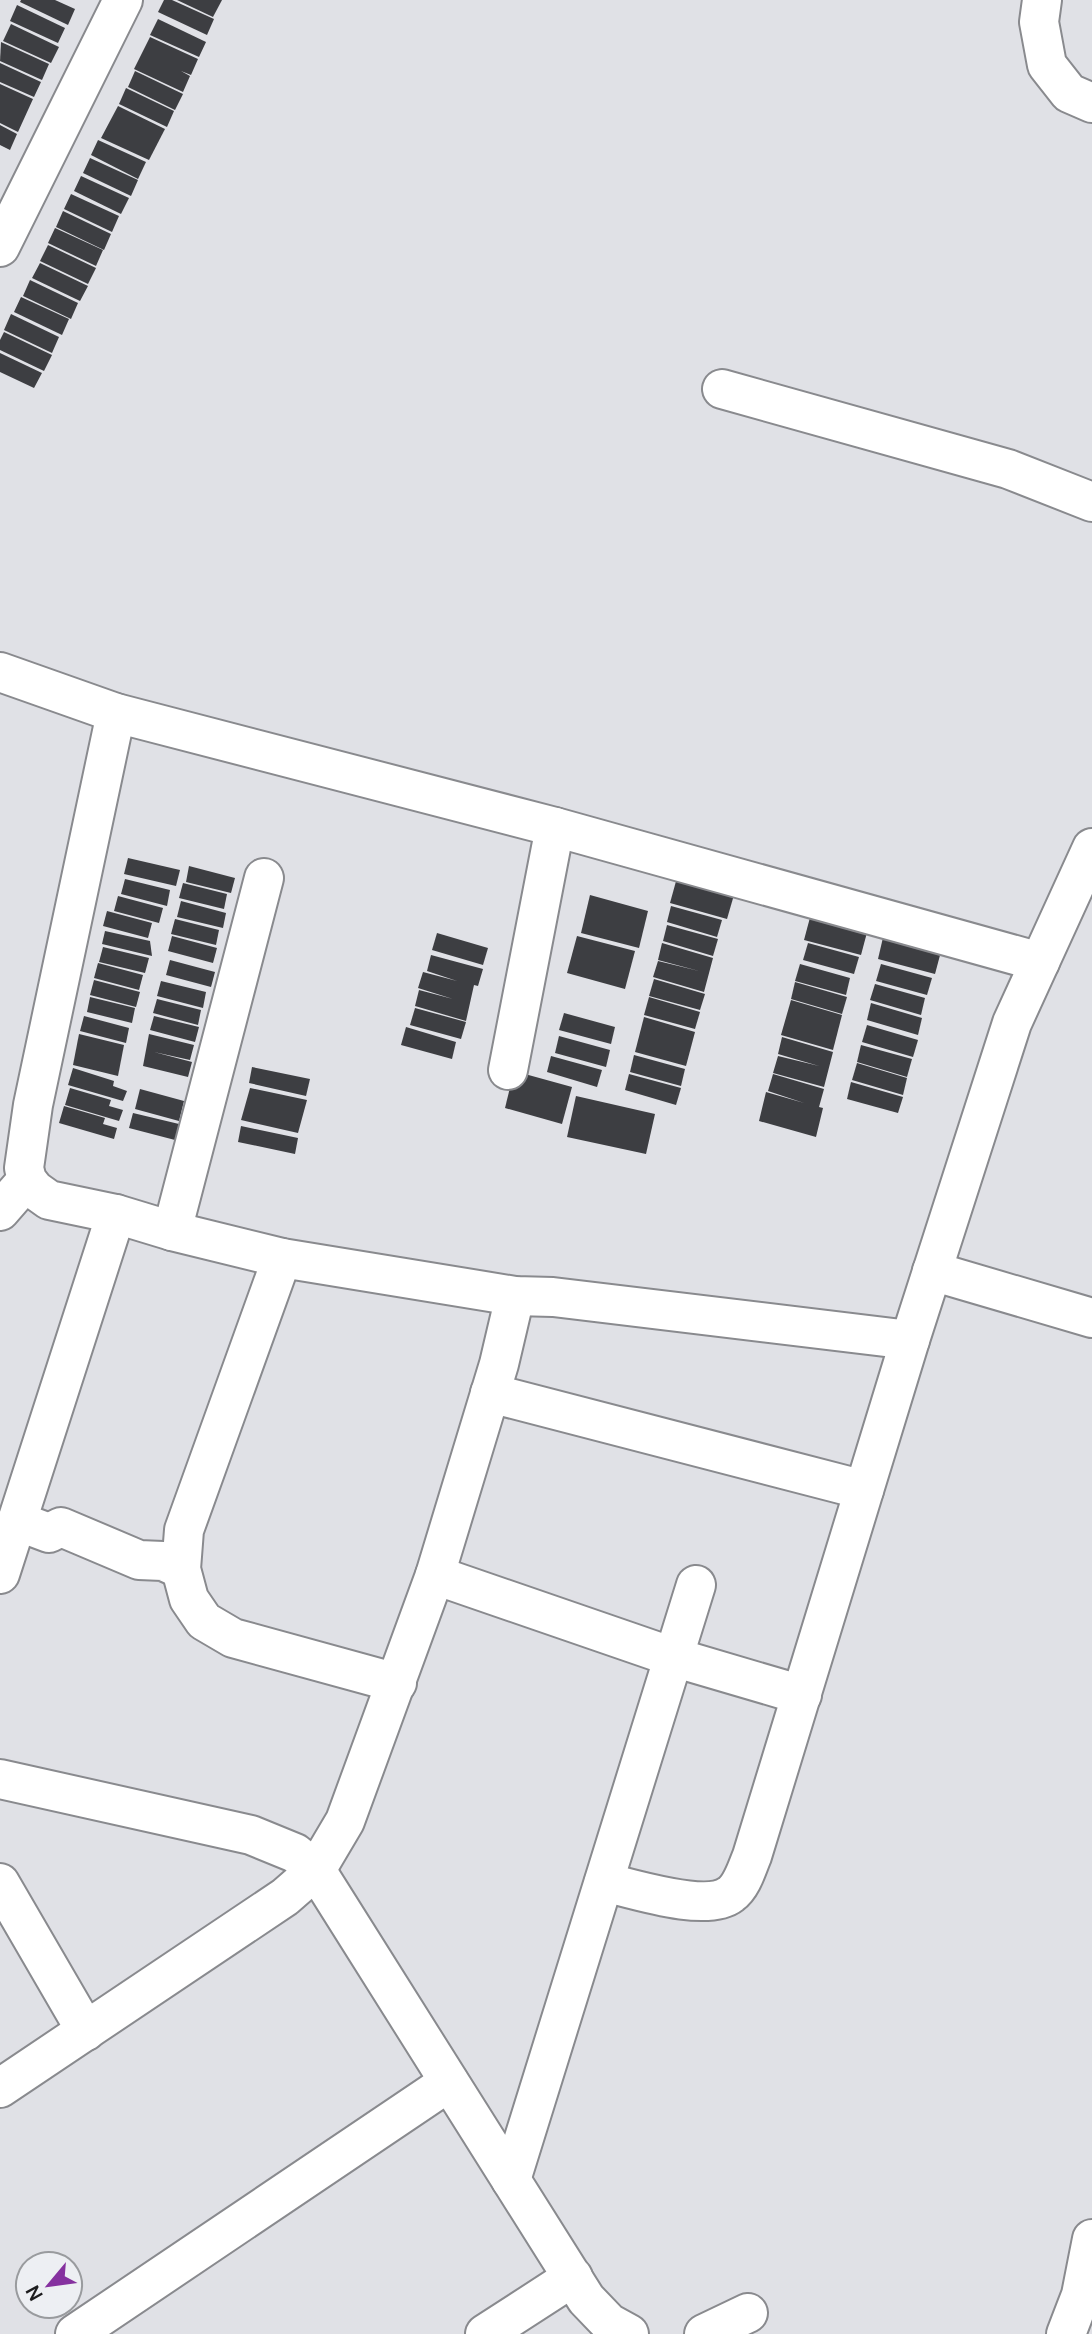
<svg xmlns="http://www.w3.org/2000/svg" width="1092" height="2334" viewBox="0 0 1092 2334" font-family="Manrope,sans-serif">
<rect width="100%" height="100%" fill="#e0e1e6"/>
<g fill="#3d3e42">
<path d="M21,0H55L75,9L68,25L20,2Z"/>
<path d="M164,0H172L214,19L207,35L158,12Z"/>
<path d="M177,0H222L213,17Z"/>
<path d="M17,5L65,28L58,43L10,21Z"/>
<path d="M158,19L206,42L199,57L150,35Z"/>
<path d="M11,24L59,47L51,63L3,41Z"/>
<path d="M150,37L198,59L191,75L181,71L190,76L183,92L134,69Z"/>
<path d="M1,42L49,64L42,80L0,61Z"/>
<path d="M0,63L41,82L34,97L0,82Z"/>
<path d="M135,71L183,94L175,110L128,87Z"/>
<path d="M0,84L33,99L18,132L0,123Z"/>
<path d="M126,88L174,111L167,127L119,104Z"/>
<path d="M118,106L165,129L149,160L101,138Z"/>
<path d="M0,125L17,134L10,150L0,145Z"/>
<path d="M98,140L146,162L138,179L91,155Z"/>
<path d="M90,158L138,180L131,196L83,173Z"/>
<path d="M81,176L129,198L121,214L74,191Z"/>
<path d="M71,194L119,216L112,232L64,209Z"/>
<path d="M63,211L111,234L104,250L56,227Z"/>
<path d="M55,228L103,250L96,266L48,243Z"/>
<path d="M48,245L96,268L88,284L40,261Z"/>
<path d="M40,263L88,286L80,301L32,278Z"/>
<path d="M30,280L78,303L71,319L23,296Z"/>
<path d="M21,297L69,319L62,335L14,312Z"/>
<path d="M11,314L59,337L52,353L4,330Z"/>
<path d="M4,332L52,355L44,371L0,350V340Z"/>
<path d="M0,353L42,373L34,388L0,372Z"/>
<path d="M128,858L180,870L176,886L124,874Z"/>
<path d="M189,866L235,878L231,893L186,882Z"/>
<path d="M678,874L736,888L727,919L670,903Z"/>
<path d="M125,879L170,890L167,906L121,894Z"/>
<path d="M183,883L227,894L224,909L179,898Z"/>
<path d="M590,895L648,911L639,948L581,933Z"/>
<path d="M118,896L163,908L159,923L114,911Z"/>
<path d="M181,901L226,913L223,928L177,917Z"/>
<path d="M671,906L722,920L717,937L667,922Z"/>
<path d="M812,910L869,925L861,955L804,940Z"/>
<path d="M107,911L152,923L148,938L103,926Z"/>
<path d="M175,919L219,930L216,945L171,934Z"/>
<path d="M667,925L718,939L713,956L663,941Z"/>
<path d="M885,929L943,944L935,974L878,959Z"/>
<path d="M105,931L150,941L152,956L102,944Z"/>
<path d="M437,933L488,948L483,965L432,950Z"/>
<path d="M172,936L217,948L213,963L168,951Z"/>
<path d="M577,936L635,951L625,989L567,973Z"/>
<path d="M662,943L713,958L704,992L653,977L658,961L699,971L658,960Z"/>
<path d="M808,943L859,957L854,974L803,960Z"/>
<path d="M103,947L149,958L145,973L99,962Z"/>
<path d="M431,955L483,969L478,986L474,985L466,1021L415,1006L419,990L453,999L418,988L423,972L457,981L427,971Z"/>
<path d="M170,960L215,972L211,987L166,975Z"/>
<path d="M98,963L143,975L139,990L94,978Z"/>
<path d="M800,964L850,978L846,995L795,981Z"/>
<path d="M881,964L932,978L927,995L876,981Z"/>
<path d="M654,979L705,994L700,1010L649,996Z"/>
<path d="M94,980L140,992L136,1007L90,995Z"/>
<path d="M161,981L206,992L203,1008L157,996Z"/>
<path d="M795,982L847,997L842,1014L791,999Z"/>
<path d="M875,984L925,998L921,1015L870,1000Z"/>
<path d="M90,997L135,1008L132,1023L87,1012Z"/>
<path d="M649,997L700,1012L695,1029L644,1015Z"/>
<path d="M157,999L201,1010L198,1025L153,1013Z"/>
<path d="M791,1000L842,1015L833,1050L781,1035Z"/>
<path d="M871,1003L922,1018L918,1035L867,1020Z"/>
<path d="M415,1008L466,1022L461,1039L410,1025Z"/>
<path d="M564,1013L615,1027L611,1044L559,1030Z"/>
<path d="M84,1016L129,1028L126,1043L80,1031Z"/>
<path d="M154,1016L199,1027L195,1042L150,1030Z"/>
<path d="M644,1017L695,1032L686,1066L635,1052Z"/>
<path d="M867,1025L918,1040L913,1057L862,1042Z"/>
<path d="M406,1027L456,1042L452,1059L401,1045Z"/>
<path d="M79,1034L124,1045L118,1076L73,1065Z"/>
<path d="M149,1034L194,1045L190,1060L154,1052L192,1062L188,1077L143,1066Z"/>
<path d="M559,1036L610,1050L606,1067L555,1053Z"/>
<path d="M782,1037L833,1052L824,1087L773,1073L778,1056L819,1066L778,1054Z"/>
<path d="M861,1045L912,1059L907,1077L857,1062Z"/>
<path d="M634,1055L685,1069L681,1086L630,1072Z"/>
<path d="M551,1056L602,1070L597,1087L547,1072Z"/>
<path d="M857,1063L907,1078L903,1095L852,1080Z"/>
<path d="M252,1067L310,1079L306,1096L249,1083Z"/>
<path d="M73,1068L114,1081L113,1086L127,1091L123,1101L68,1085Z"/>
<path d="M514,1071L572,1087L562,1124L505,1108Z"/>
<path d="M629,1074L681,1088L676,1105L625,1090Z"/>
<path d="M773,1074L824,1089L819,1107L823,1108L816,1137L759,1121L766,1092L804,1103L768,1091Z"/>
<path d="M851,1082L903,1097L898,1113L847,1099Z"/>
<path d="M70,1088L111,1100L109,1106L123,1110L119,1121L65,1105Z"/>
<path d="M250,1088L307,1100L298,1133L241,1120Z"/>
<path d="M140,1089L184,1101L179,1121L135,1109Z"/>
<path d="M576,1096L655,1114L646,1154L567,1137Z"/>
<path d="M64,1106L105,1118L103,1124L117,1128L114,1139L59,1123Z"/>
<path d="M133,1113L179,1124L175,1140L129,1128Z"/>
<path d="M241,1126L298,1138L295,1154L238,1142Z"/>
</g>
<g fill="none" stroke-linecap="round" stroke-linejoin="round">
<g stroke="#898a8e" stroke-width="42">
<g id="street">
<path d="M1042,0L1039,22L1047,65L1069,93L1092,103"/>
<path d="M0,247L123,0"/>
<path d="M722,389L1008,469L1092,502"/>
<path d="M0,672L116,713L555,827L1040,962"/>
<path d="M116,713L33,1105L24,1168L27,1180L35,1190L49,1200L116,1214L172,1231L282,1258L515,1296L553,1297L910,1340"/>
<path d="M508,1070L555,827"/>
<path d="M0,1211L27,1180"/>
<path d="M172,1231L264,878"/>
<path d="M282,1258L184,1530L181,1569L189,1599L204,1621L233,1638L397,1683"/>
<path d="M932,1271L1092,1318"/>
<path d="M490,1393L864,1490"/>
<path d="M17,1521L49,1533L61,1527L139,1560L163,1561L181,1569"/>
<path d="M0,1574L116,1214"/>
<path d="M435,1575L673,1657L802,1695"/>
<path d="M0,1779L251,1835L295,1853L316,1870L586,2299L609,2323L629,2334"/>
<path d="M604,1882C634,1889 707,1913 731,1894C742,1886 747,1868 752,1856L910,1340L1012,1023L1092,848"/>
<path d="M0,1883L86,2031"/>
<path d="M0,2088L285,1897L316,1870L345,1821L435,1575L499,1364L515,1296"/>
<path d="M511,2180L696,1585"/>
<path d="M75,2334L449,2082"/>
<path d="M485,2334L573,2277"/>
<path d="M704,2334L748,2313"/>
<path d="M1066,2334L1081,2295L1092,2239"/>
</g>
</g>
<use href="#street" stroke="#fff" stroke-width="38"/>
</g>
<g transform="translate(49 2285) rotate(241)"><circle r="33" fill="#edeff3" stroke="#999b9e" stroke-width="2"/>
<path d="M0-5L12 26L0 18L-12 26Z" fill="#85319f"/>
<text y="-10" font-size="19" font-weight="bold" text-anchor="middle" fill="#1c1c1e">N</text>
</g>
</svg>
